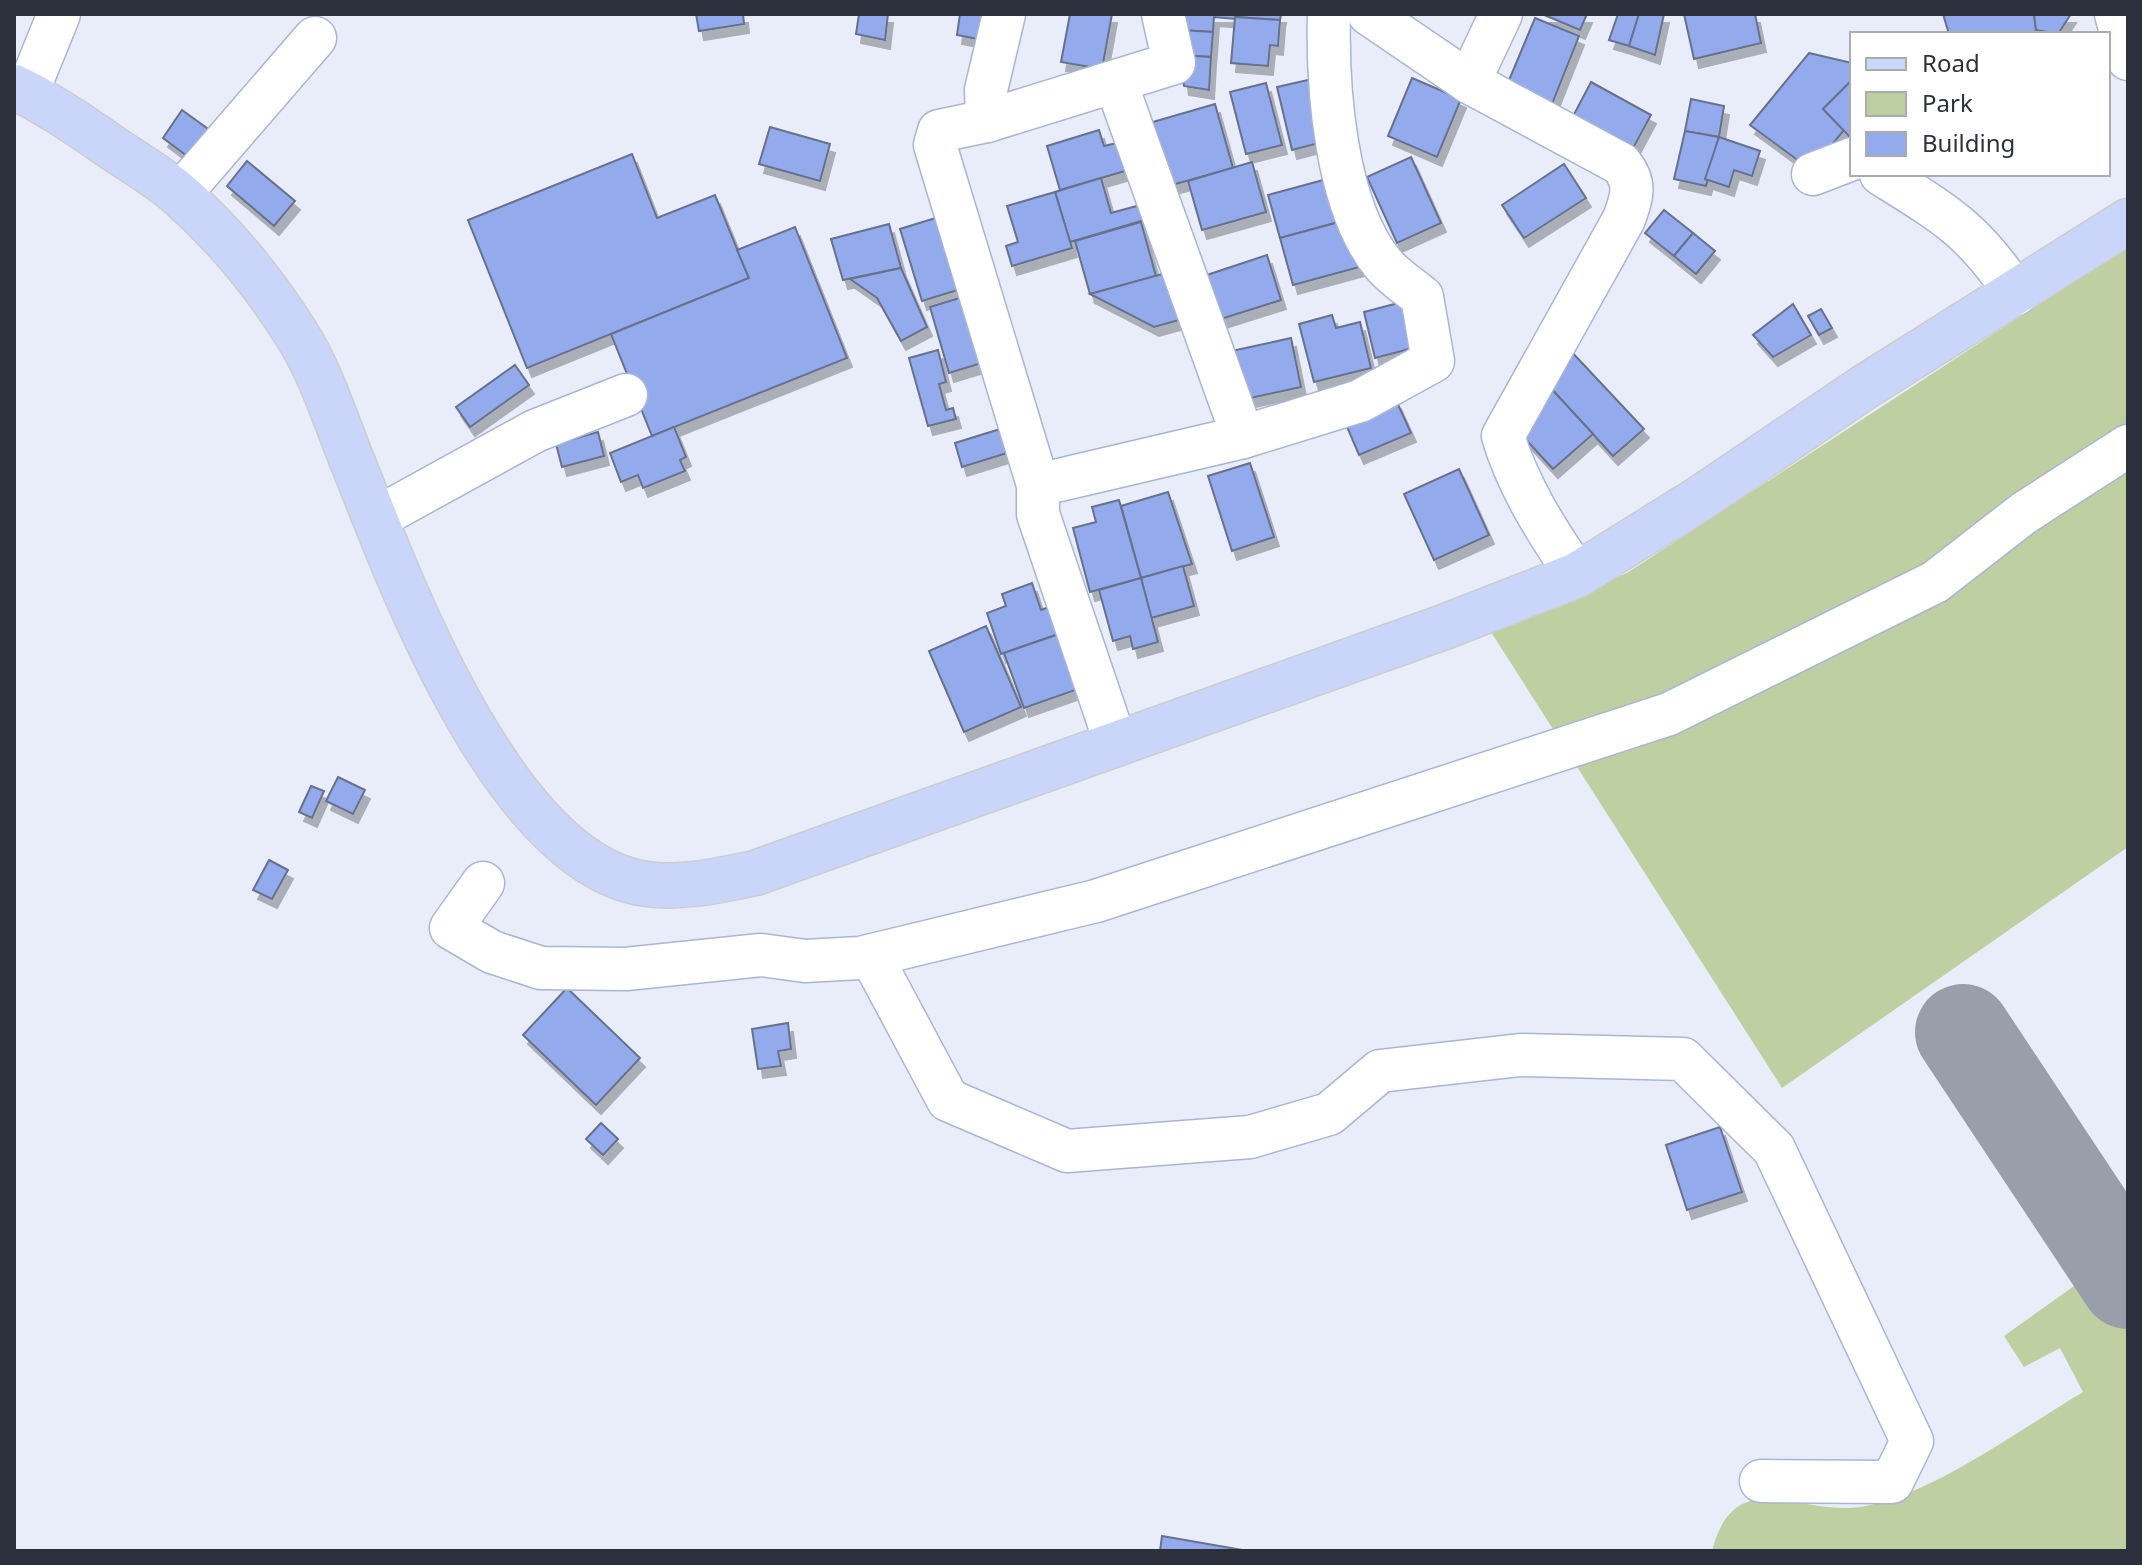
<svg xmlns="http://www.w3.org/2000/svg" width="2142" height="1565" viewBox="0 0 2142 1565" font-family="'Noto Sans',sans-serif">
<defs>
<filter id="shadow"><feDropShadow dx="5" dy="9" stdDeviation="0" flood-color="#0004"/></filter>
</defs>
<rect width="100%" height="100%" fill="#e8edf9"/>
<g fill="#bed0a1">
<path d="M2128,246V847L1782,1088L1491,632L1627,573Z"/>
<path d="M2095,1271L2128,1327V1551H1712C1735,1462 1798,1516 1860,1507C1928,1498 2022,1428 2083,1392L2060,1348L2024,1367L2004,1336Z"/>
</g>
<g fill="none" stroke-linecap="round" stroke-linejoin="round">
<path stroke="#999eaa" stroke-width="96" d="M1963,1032L2128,1281"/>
</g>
<g fill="#93abed" stroke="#67718b" stroke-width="2" filter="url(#shadow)">
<path d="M696,14H743L744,24L699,31Z"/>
<path d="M859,14H888L885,40L856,34Z"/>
<path d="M960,14H997L993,42L957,35Z"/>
<path d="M1070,14H1112L1102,69L1061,62Z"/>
<path d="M1178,14H1235V19L1214,17L1213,32L1177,30Z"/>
<path d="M1235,14H1281L1280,20L1235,17Z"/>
<path d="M1542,14H1587L1580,30Z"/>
<path d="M1618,14H1639L1629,46L1609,40Z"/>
<path d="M1639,14H1664L1655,55L1629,46Z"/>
<path d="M1684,14H1755L1761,43L1694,59Z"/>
<path d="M1943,14H2034L2036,30L2033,34H1949Z"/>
<path d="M2034,14H2071L2058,34L2036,30Z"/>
<path d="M1235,17L1280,20L1278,46L1270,45L1268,66L1231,63Z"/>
<path d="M1535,18L1579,36L1552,104L1507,85Z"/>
<path d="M1181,30L1213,32L1211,57L1179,55Z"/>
<path d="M1809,53L1852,63V80L1823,109L1844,130L1811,170L1750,125Z"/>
<path d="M1179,55L1211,57L1209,90L1184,86Z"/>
<path d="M1321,77L1319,143L1292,150L1277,87Z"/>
<path d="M1412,78L1461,99L1437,157L1388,136Z"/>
<path d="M1852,80V133L1849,136L1823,109Z"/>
<path d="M1591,82L1651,115L1631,152L1571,120Z"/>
<path d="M1266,83L1282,145L1246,154L1230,92Z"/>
<path d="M1691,99L1724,106L1719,137L1685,131Z"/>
<path d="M1215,104L1233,168L1172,185L1153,122Z"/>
<path d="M182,110L211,131L191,159L163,138Z"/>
<path d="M770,127L830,144L820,181L759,164Z"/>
<path d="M1099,130L1104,146L1117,143L1125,171L1060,190L1047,146Z"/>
<path d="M1685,131L1719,137L1706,186L1674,179Z"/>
<path d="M1719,137L1760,151L1752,176L1734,170L1729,187L1705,179Z"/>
<path d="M632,154L657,218L715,195L749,278L527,368L468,220Z"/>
<path d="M1411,157L1441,223L1397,243L1367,177Z"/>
<path d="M247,161L295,201L274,226L227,186Z"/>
<path d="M1252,162L1266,212L1202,230L1188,181Z"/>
<path d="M1564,164L1586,198L1524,238L1502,205Z"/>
<path d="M1338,176L1350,219L1280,238L1268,195Z"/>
<path d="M1101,178L1111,213L1144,204L1148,219L1070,242L1055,192Z"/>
<path d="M1055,192L1072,248L1012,266L1006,246L1018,242L1007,206Z"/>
<path d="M1664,210L1693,233L1674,256L1645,233Z"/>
<path d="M942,216L964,288L922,301L900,229Z"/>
<path d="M1350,219L1363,266L1293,285L1280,238Z"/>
<path d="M1141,222L1156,276L1090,294L1075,241Z"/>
<path d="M889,224L901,268L843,280L831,239Z"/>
<path d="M795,227L847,358L652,436L611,334L749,278L737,250Z"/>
<path d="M1693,233L1715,251L1696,274L1674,256Z"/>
<path d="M1267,255L1281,300L1221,319L1207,275Z"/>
<path d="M901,268L927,327L901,341L877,298L850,279Z"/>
<path d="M1166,273L1179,320L1154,327L1090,294Z"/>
<path d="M966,296L985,362L949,373L930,307Z"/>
<path d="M1406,301L1417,347L1375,358L1364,312Z"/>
<path d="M1793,304L1811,335L1773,357L1753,335Z"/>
<path d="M1821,309L1832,328L1819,335L1808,316Z"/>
<path d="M1332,315L1336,328L1360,322L1371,368L1314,382L1299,324Z"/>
<path d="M1291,338L1301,387L1237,401L1227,352Z"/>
<path d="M1568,348L1644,429L1613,456L1547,384Z"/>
<path d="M938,350L946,382L939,384L946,410L953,408L956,419L928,426L909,358Z"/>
<path d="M515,365L529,385L470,427L456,407Z"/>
<path d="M1547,384L1593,434L1553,469L1518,431Z"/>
<path d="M1396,400L1411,433L1359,455L1345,422Z"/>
<path d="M674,427L686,457L680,460L685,471L643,488L638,475L621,482L610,453Z"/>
<path d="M1000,429L1007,453L962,467L955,443Z"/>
<path d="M598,432L604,456L562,467L556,444Z"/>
<path d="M1250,463L1274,537L1232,551L1208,476Z"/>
<path d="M1459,469L1489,535L1434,560L1404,494Z"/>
<path d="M1168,492L1192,564L1141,578L1121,506Z"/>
<path d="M1119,500L1141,578L1090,592L1073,528L1096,522L1092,507Z"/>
<path d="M1183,566L1194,606L1151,618L1141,578Z"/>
<path d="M1141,578L1158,642L1133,649L1130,636L1113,641L1099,590Z"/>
<path d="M1032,583L1041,610L1057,604L1067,631L1001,654L987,613L1006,606L1002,594Z"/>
<path d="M986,626L1021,707L964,732L929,651Z"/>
<path d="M1062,633L1081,688L1024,708L1004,653Z"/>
<path d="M338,777L365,790L353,814L326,801Z"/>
<path d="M311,786L324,791L312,818L299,812Z"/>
<path d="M269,860L288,870L272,899L253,890Z"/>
<path d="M567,988L640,1058L596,1105L523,1035Z"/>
<path d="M788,1023L791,1049L778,1051L781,1066L758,1069L752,1029Z"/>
<path d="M601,1123L618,1139L603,1155L586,1139Z"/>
<path d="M1720,1127L1742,1192L1687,1210L1666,1145Z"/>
<path d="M1162,1536L1248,1551H1160Z"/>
</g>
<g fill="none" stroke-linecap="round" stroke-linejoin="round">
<g stroke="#aab5d2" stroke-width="45">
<g id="minor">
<path d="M1369,14L1469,82L1621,164C1637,184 1632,196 1624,219L1503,436C1518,486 1547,532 1577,575"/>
<path d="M2116,14L2128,59"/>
<path d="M1469,82L1501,14"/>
<path d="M1116,83L1243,437"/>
<path d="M27,93L59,14"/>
<path d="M987,121L986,90L1004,14"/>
<path d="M1813,174L1852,159"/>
<path d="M1881,174C1945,214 1974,230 2016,294"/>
<path d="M180,194L315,38"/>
<path d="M1038,485L1243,437L1360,401L1433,361L1422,297C1410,287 1394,277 1384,265C1335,207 1327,86 1329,14"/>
<path d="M375,519L535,431L626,395"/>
<path d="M1116,744L1038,514V485L935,145L939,131L987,121L1174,63L1163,14"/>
<path d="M483,883L451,928L492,952L541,968L626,969L761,955L805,961L860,958L1096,901L1669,714L1935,582L2024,513L2128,446"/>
<path d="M871,956L948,1100L1067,1151L1250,1137L1329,1114L1380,1071L1520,1055L1683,1059L1774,1149L1912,1441L1892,1482L1761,1481"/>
</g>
</g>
<g stroke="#cccdd0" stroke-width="47">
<path id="major" d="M14,87C46,102 77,123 107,144C131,161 159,176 181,196C226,236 265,284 297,335C322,374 337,425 355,468C401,585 506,866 647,884C684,889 720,880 755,873L1444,627L1577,575L1699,499L1863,388L2128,221"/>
</g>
<use href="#minor" stroke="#fff" stroke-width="42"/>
<use href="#major" stroke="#cad6f9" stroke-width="44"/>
</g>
<rect width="2142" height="1565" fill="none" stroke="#2c303c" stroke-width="32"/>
<rect x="1850" y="32" width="260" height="144" fill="#ffffff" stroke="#abacb1" stroke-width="2"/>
<rect x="1866" y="58" width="40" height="12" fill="#cad6f9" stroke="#abacb1" stroke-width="2"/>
<text x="1922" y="72" font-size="24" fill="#2c303c">Road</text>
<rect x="1866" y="92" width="40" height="24" fill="#bed0a1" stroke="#abacb1" stroke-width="2"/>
<text x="1922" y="112" font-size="24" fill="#2c303c">Park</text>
<rect x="1866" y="132" width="40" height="24" fill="#93abed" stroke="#abacb1" stroke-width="2"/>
<text x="1922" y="152" font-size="24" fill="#2c303c">Building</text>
</svg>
